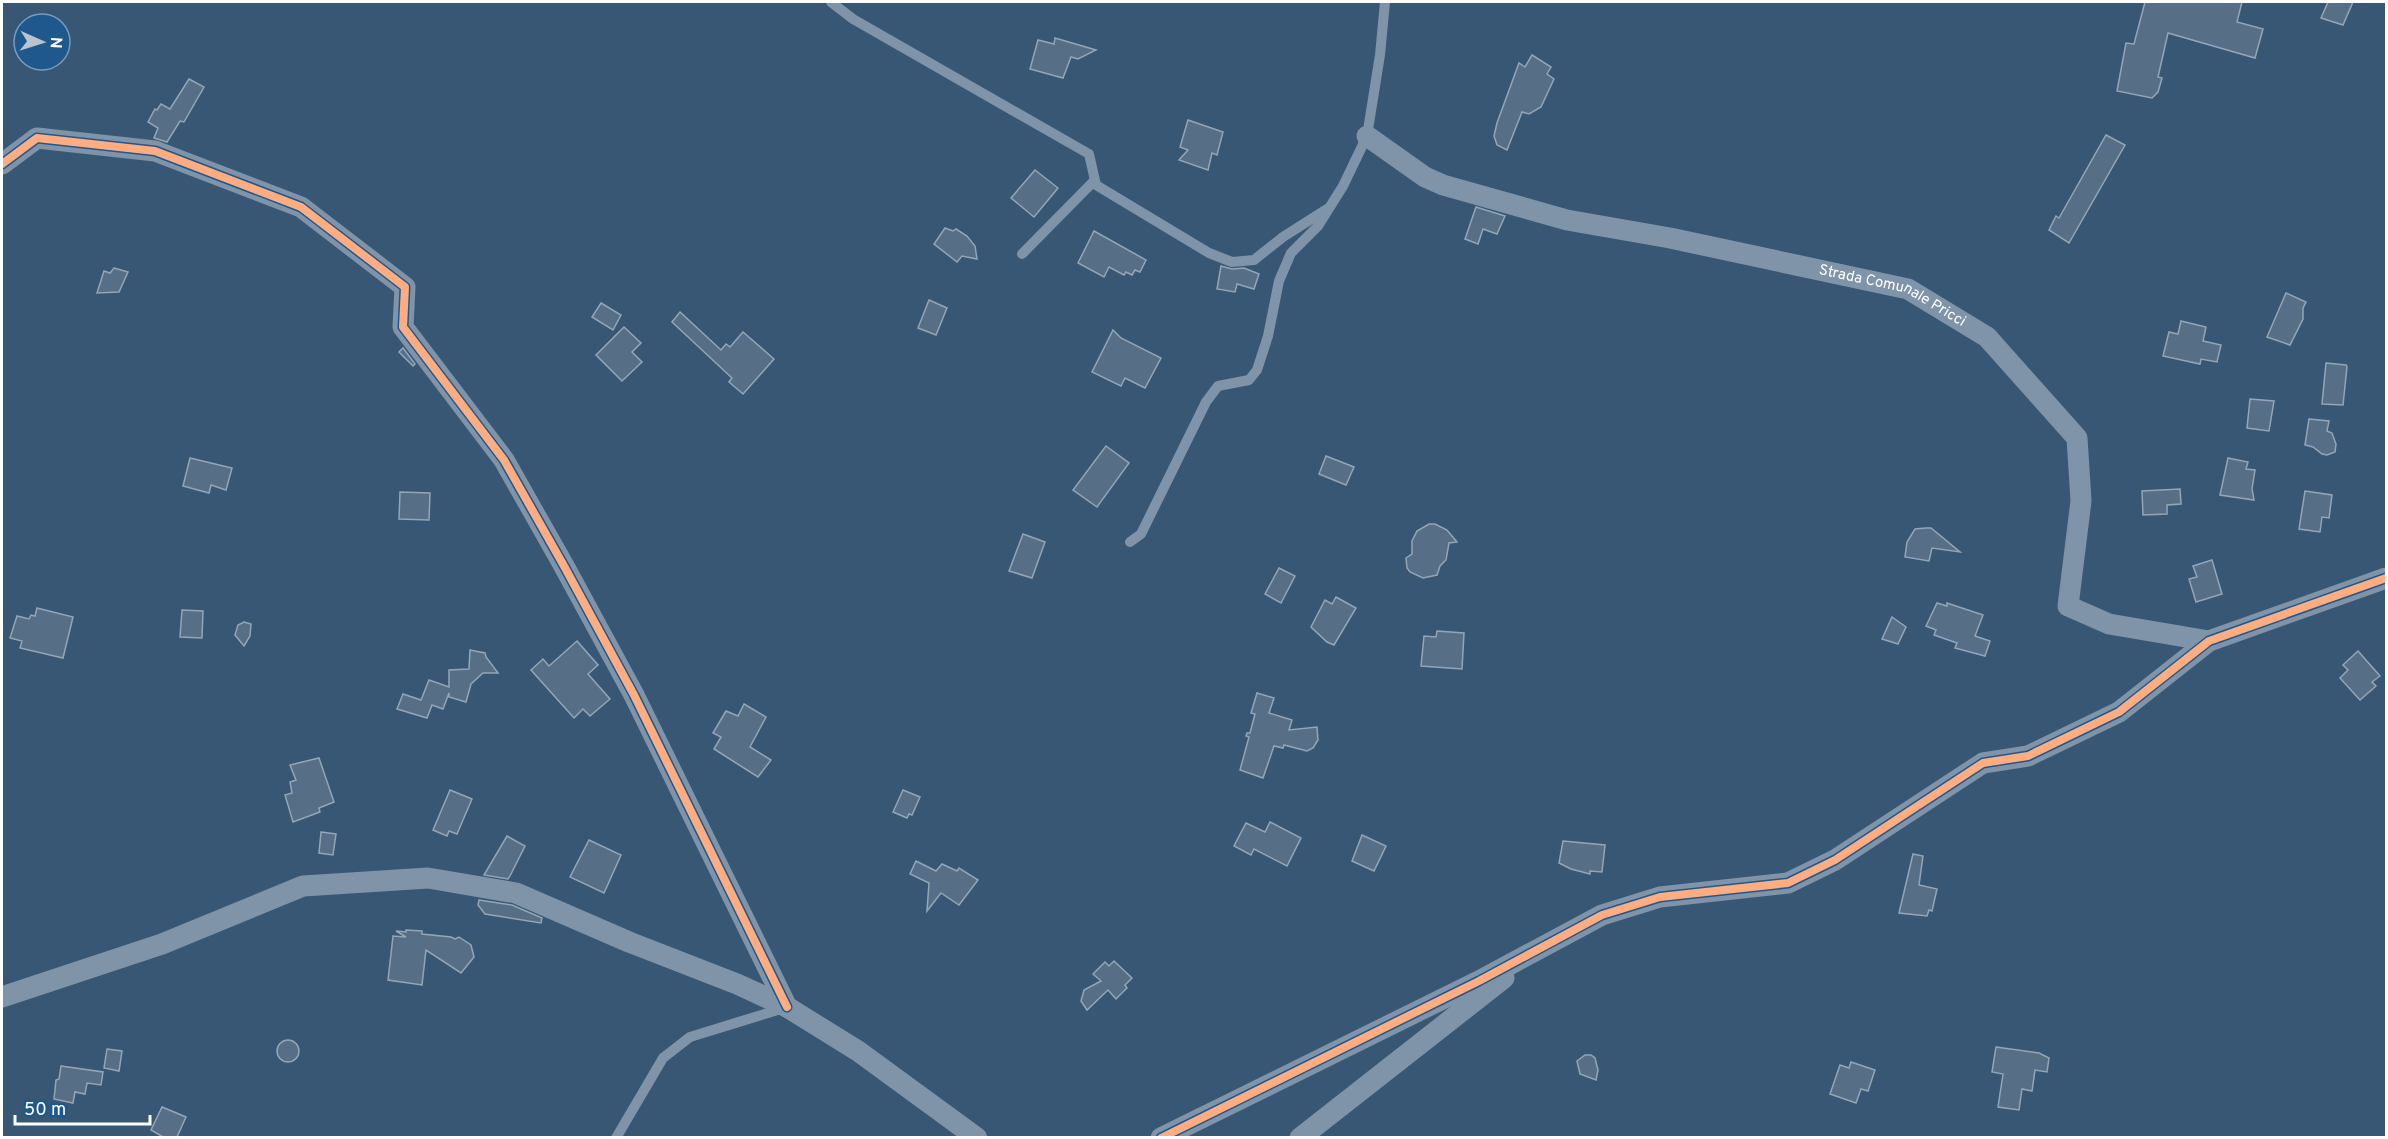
<svg xmlns="http://www.w3.org/2000/svg" width="2388" height="1139" viewBox="0 0 2388 1139" font-family="Overpass,sans-serif">
<rect width="100%" height="100%" fill="#385774"/>
<g fill="#566f86" stroke="#94a6b6" stroke-width="1.5">
<path d="M2145,2H2242L2237,22L2263,29L2255,58L2168,33L2158,77L2162,78L2158,92L2152,98L2117,91L2126,43L2134,44Z"/>
<path d="M2328,2H2353L2343,25L2321,18Z"/>
<path d="M1055,38L1096,50L1078,59L1071,57L1063,78L1030,69L1038,40L1054,44Z"/>
<path d="M1532,55L1551,67L1547,74L1554,79L1541,107L1529,114L1522,112L1507,150L1497,145L1494,136L1497,123L1519,63L1525,67Z"/>
<path d="M189,79L204,87L184,122L180,121L167,142L154,138L158,128L148,122L155,109L157,110L161,104L170,109Z"/>
<path d="M1188,120L1223,132L1217,155L1212,153L1208,170L1179,160L1188,150L1180,147Z"/>
<path d="M2106,135L2125,145L2069,243L2049,230L2056,216L2059,218Z"/>
<path d="M1035,170L1058,188L1034,217L1011,198Z"/>
<path d="M1476,207L1505,216L1497,234L1483,229L1478,244L1465,239Z"/>
<path d="M945,228L953,231L956,229L967,236L975,246L977,259L962,256L957,262L934,244Z"/>
<path d="M1094,231L1146,260L1140,272L1135,270L1132,275L1126,272L1124,275L1109,267L1104,277L1078,263Z"/>
<path d="M1221,266L1232,269L1244,268L1259,274L1254,289L1237,284L1235,292L1217,289Z"/>
<path d="M114,268L128,272L119,292L97,293L104,271L110,273Z"/>
<path d="M2286,293L2306,302L2303,308V319L2290,345L2267,337Z"/>
<path d="M929,300L947,308L936,335L918,328Z"/>
<path d="M601,303L621,315L613,330L592,317Z"/>
<path d="M680,312L721,350L726,344L730,347L743,332L774,359L743,394L729,382L732,378L672,322Z"/>
<path d="M2181,321L2206,327L2203,341L2221,345L2217,362L2201,359L2200,364L2163,356L2169,332L2178,334Z"/>
<path d="M624,327L641,343L632,352L642,362L622,381L596,355Z"/>
<path d="M1113,330L1121,338L1161,358L1145,388L1125,378L1121,386L1092,372Z"/>
<path d="M403,348L415,364L413,366L399,352Z"/>
<path d="M2326,363L2346,365L2347,367L2343,405L2322,404Z"/>
<path d="M2250,399L2274,401L2269,431L2247,428Z"/>
<path d="M2309,419L2329,421L2327,431L2332,433L2336,444L2335,452L2327,455L2322,454L2313,447L2305,445Z"/>
<path d="M1106,446L1129,463L1097,507L1073,490Z"/>
<path d="M1326,456L1354,467L1346,485L1319,474Z"/>
<path d="M190,458L232,468L226,490L211,485L209,493L183,486Z"/>
<path d="M2228,458L2248,462L2246,469L2255,470L2252,489L2254,500L2220,495Z"/>
<path d="M2180,489L2181,504L2167,505V514L2143,515L2142,491Z"/>
<path d="M2305,491L2332,495L2329,518L2322,517L2320,532L2299,529Z"/>
<path d="M400,492L430,493L429,520L399,519Z"/>
<path d="M1429,524H1435L1447,530L1457,542L1449,543L1446,560L1440,566L1437,575L1423,578L1410,572L1407,568L1406,558L1412,554V541L1417,531Z"/>
<path d="M1926,528H1931L1960,552L1932,548L1929,561L1905,557L1907,542L1915,529Z"/>
<path d="M1023,534L1045,542L1032,578L1009,571Z"/>
<path d="M2212,560L2222,594L2196,602L2189,579L2197,577L2193,566Z"/>
<path d="M1279,568L1295,576L1281,603L1265,594Z"/>
<path d="M1336,597L1356,608L1334,645L1327,642L1311,627L1325,600L1332,604Z"/>
<path d="M1937,603L1947,606V603L1983,615L1975,636L1990,641L1985,656L1955,648L1957,643L1934,635L1936,630L1926,626Z"/>
<path d="M37,608L73,617L63,658L20,648L22,641L10,638L17,616L29,619L31,615L35,616Z"/>
<path d="M182,610L203,611L202,638L180,637Z"/>
<path d="M1892,617L1906,627L1898,644L1882,639Z"/>
<path d="M244,622L251,624L250,636L244,646L235,635L238,625Z"/>
<path d="M1437,631L1464,633L1462,669L1421,666L1424,636L1436,637Z"/>
<path d="M577,641L598,665L588,674L610,699L590,716L583,709L574,718L531,670L543,659L549,666Z"/>
<path d="M470,650L485,653L486,657L498,673H483L471,684L466,702L449,697V693L443,709L432,705L427,718L397,709L403,694L421,700L429,680L449,687V670L469,669Z"/>
<path d="M2358,651L2380,676L2372,682L2376,686L2360,700L2340,678L2348,670L2343,665Z"/>
<path d="M1257,693L1274,698L1269,713L1292,720L1289,730L1317,727L1318,740L1313,748L1307,751L1284,745L1283,748L1274,746L1263,778L1240,770L1249,737L1246,736L1247,733H1250L1255,714L1251,713Z"/>
<path d="M744,704L766,717L750,747L771,760L758,777L714,749L721,737L713,733L726,711L738,716Z"/>
<path d="M319,758L334,802L319,808L320,812L293,822L285,795L292,793L290,782L296,780L290,765Z"/>
<path d="M450,790L472,799L457,834L449,831L447,836L433,830Z"/>
<path d="M903,790L920,797L912,815L909,814L907,818L893,812Z"/>
<path d="M1270,822L1301,838L1287,866L1254,849L1251,855L1234,846L1246,823L1265,832Z"/>
<path d="M321,832L336,834L333,855L319,853Z"/>
<path d="M1362,835L1386,846L1374,871L1352,861Z"/>
<path d="M507,836L525,846L511,874L508,879L484,875Z"/>
<path d="M589,840L621,855L604,893L570,877Z"/>
<path d="M1563,841L1605,845L1602,872L1590,871V874L1571,869L1559,863Z"/>
<path d="M1913,854L1923,856L1919,885L1937,889L1932,911L1929,910L1927,916L1899,913Z"/>
<path d="M916,861L936,871L942,864L957,871L959,868L978,880L959,905L941,893L927,911L929,883L910,874Z"/>
<path d="M479,900L512,905L542,918L541,923L485,914L478,905Z"/>
<path d="M406,930L422,931V934L451,937L455,939L459,937L471,945L474,957L461,973L426,950L422,985L388,980L393,936L406,937L396,931L406,932Z"/>
<path d="M1114,961L1132,978L1125,985L1127,988L1116,999L1108,990L1087,1010L1081,1001L1084,990L1101,981L1093,974L1105,962L1109,966Z"/>
<circle cx="288" cy="1051" r="11"/>
<path d="M1996,1047L2039,1053L2049,1058L2047,1072L2035,1070L2032,1091L2022,1089L2019,1110L1998,1107L2003,1074L1992,1072Z"/>
<path d="M107,1049L122,1051L119,1071L104,1068Z"/>
<path d="M1585,1055H1591L1595,1058L1598,1070L1596,1080L1580,1074L1577,1061Z"/>
<path d="M1851,1062L1875,1070L1868,1091L1861,1089L1856,1103L1830,1094L1840,1065L1849,1068Z"/>
<path d="M61,1066L103,1072L101,1085L87,1083L85,1094L75,1092L73,1103L54,1099L56,1080L59,1079Z"/>
<path d="M162,1107L186,1117L177,1137H163L151,1130Z"/>
</g>
<g fill="none" stroke-linecap="round" stroke-linejoin="round">
<g stroke="#7f94a8" stroke-width="10">
<path d="M831,2L853,19L1089,154L1096,185L1209,253L1232,262L1254,260L1283,237L1327,209"/>
<path d="M1022,254L1094,181"/>
<path d="M1130,542L1141,534L1206,402L1218,386L1249,380L1257,370L1268,336L1279,281L1291,253L1318,226L1343,186L1367,136L1380,55L1385,2"/>
<path d="M616,1138L663,1058L690,1037L784,1008"/>
</g>
<g stroke="#7f94a8" stroke-width="21">
<path id="s1" d="M1367,136L1425,177L1443,185L1567,220L1670,238L1908,289L1987,337L2077,438L2081,501L2068,606L2109,624L2209,641"/>
<path d="M2,164L37,138L155,151L301,207L405,287L403,327L504,460L564,566L634,695L787,1007"/>
<path d="M2,997L162,944L303,886L428,878L516,893L629,942L737,984L787,1007L858,1051L977,1138"/>
<path d="M1161,1138L1479,981L1602,915L1660,897L1788,883L1835,860L1983,763L2028,756L2119,712L2209,641L2386,578"/>
<path d="M1300,1138L1504,978"/>
</g>
<g stroke="#1f588d" stroke-width="11">
<g id="cycleway">
<path d="M2,164L37,138L155,151L301,207L405,287L403,327L504,460L564,566L634,695L787,1007"/>
<path d="M1161,1138L1479,981L1602,915L1660,897L1788,883L1835,860L1983,763L2028,756L2119,712L2209,641L2386,578"/>
</g>
</g>
<use href="#cycleway" stroke="#ffac80" stroke-width="8"/>
</g>
<g text-anchor="middle" dominant-baseline="central" stroke-width="4.5" stroke-linejoin="round" paint-order="stroke">
<g font-size="15" fill="#fff" stroke="#1f588d">
<text stroke="none"><textPath href="#s1" startOffset="555">Strada Comunale Pricci</textPath></text>
</g>
</g>
<rect width="2388" height="1139" fill="none" stroke="#ffffff" stroke-width="6"/>
<g transform="translate(42 42) rotate(93)"><circle r="28" fill="#1f588d" stroke="#799bbb" stroke-width="1.5"/>
<path d="M0-4.5L10 22L0 15L-10 22Z" fill="#b9c4ce"/>
<text y="-9" font-size="16" font-weight="bold" text-anchor="middle" fill="#ffffff">N</text>
</g>
<path d="M15 1115v9h135v-9" fill="none" stroke="#ffffff" stroke-width="3"/>
<text x="24" y="1115" font-size="18" fill="#ffffff" stroke="#1f588d" stroke-width="4.5" paint-order="stroke">50 m</text>
</svg>
